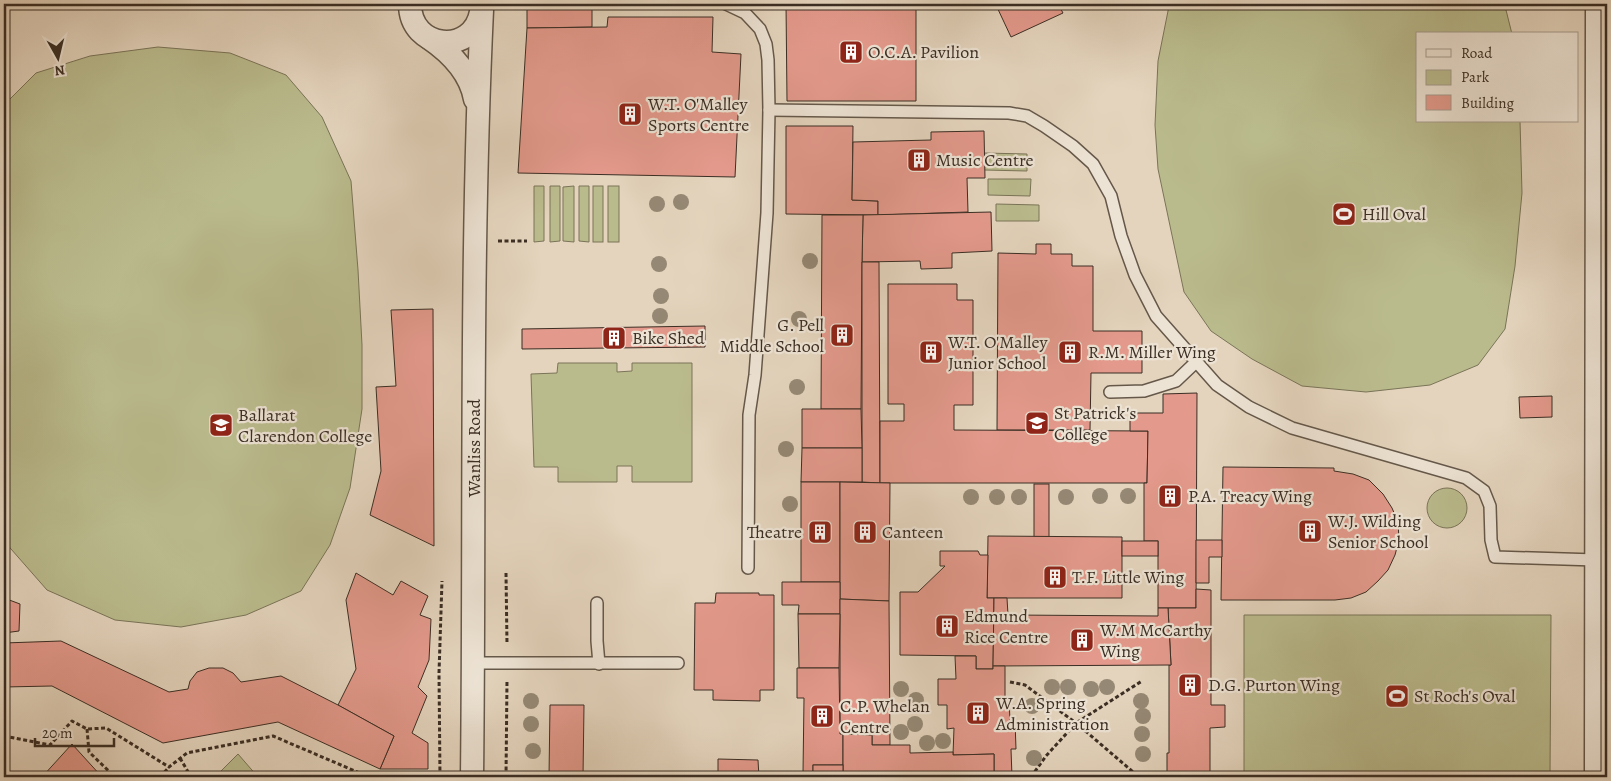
<svg xmlns="http://www.w3.org/2000/svg" width="1611" height="781" viewBox="0 0 1611 781" font-family="Alegreya,serif">
<rect width="100%" height="100%" fill="#e4d4bd"/>
<filter id="stains"><feTurbulence type="fractalNoise" baseFrequency=".004" numOctaves="4"/><feColorMatrix values="0 0 0 0 .2 0 0 0 0 .09 0 0 0 0 .02 0 0 0 .5 -.17"/></filter>
<radialGradient id="worn" r=".72"><stop offset=".6" stop-color="#630" stop-opacity="0"/><stop offset="1" stop-color="#630" stop-opacity=".3"/></radialGradient>
<g fill="#babb8d" stroke="#7a7458">
<path d="M1171,4H1499L1506,10L1512,34H1417V121H1520L1522,193L1515,266L1505,329L1478,365L1430,385L1366,392L1302,386L1252,359L1211,331L1184,292L1158,169L1155,125L1158,61L1169,6Z"/>
<path d="M158,47L230,53L286,75L322,117L351,181L358,270L362,345V409L350,488L330,545L301,591L246,615L181,627L115,620L47,590L4,541V105L36,73L90,56Z"/>
<path d="M984,153L1027,154V171L984,170Z"/>
<path d="M988,179H1031L1030,196L988,195Z"/>
<path d="M534,186H544V241L534,242Z"/>
<path d="M550,186H560V241L550,242Z"/>
<path d="M574,186V242L563,241V187Z"/>
<path d="M579,186H589V242L579,241Z"/>
<rect x="593" y="186" width="10" height="56"/>
<rect x="608" y="186" width="11" height="56"/>
<path d="M996,204L1039,205V221H996Z"/>
<path d="M558,363H617V372L632,371V363H692V482H632V466H617V482H558V467H534L531,374L557,373Z"/>
<circle cx="1447" cy="508" r="20"/>
<path d="M1244,615H1551L1550,777H1244Z"/>
<path d="M238,754L258,777H215Z"/>
</g>
<g fill="#e3998b" stroke="#3b2e24">
<path d="M527,4H592V27L527,28Z"/>
<path d="M786,4H916V101H787Z"/>
<path d="M998,4H1058L1063,13L1011,37L996,5Z"/>
<path d="M608,17H713L712,52L741,54L735,177L518,173L527,28L607,27Z"/>
<path d="M786,126H853L852,200L878,201V215L786,214Z"/>
<path d="M984,131L985,178H967L968,212L878,215V201L852,200L853,142L931,140V132Z"/>
<path d="M991,212L992,251L952,253V268L921,269L920,261L862,262L863,215Z"/>
<path d="M822,215H863L862,262L861,409H821Z"/>
<path d="M1036,244H1051V254H1072V266H1093V331H1142V373H1091L1090,430H997L998,253L1036,254Z"/>
<path d="M862,262H879L880,483L862,482Z"/>
<path d="M888,284H957V300H973V405H954V430L1148,431L1147,483H880V421H904V404H888Z"/>
<path d="M433,309L434,546L370,515L381,471L376,387L396,386L391,310Z"/>
<path d="M705,326V347L522,349V329Z"/>
<path d="M1197,393L1196,608H1158V541H1144V483H1147L1148,431H1130V413H1163V394Z"/>
<path d="M1552,396V417L1520,418L1519,397Z"/>
<path d="M802,409H861L862,448H802Z"/>
<path d="M802,448H862V482H801Z"/>
<path d="M1223,467L1334,468V471L1353,474L1369,480L1383,494L1392,508L1398,522L1399,540L1395,555L1388,570L1378,581L1366,592L1351,598L1335,600H1221Z"/>
<rect x="801" y="482" width="39" height="100"/>
<path d="M840,482L890,483L889,601L840,599Z"/>
<rect x="1034" y="484" width="15" height="53"/>
<path d="M988,536L1122,537V598H987Z"/>
<path d="M1196,540H1222V557H1209V583H1196Z"/>
<rect x="1122" y="541" width="36" height="15"/>
<path d="M940,551H978L980,555H988L987,598H994L993,669H976V656L900,655V592H918L945,566H940Z"/>
<path d="M356,573L393,595L401,581L428,596L420,615L431,619L429,660L418,687L427,696L412,733L428,743V769H380L394,736L338,705L356,669L346,600Z"/>
<path d="M782,582H840V614H798L799,605H782Z"/>
<path d="M1196,589L1211,590V705H1225V727L1210,728V776H1167V753H1169V665H1171L1168,608H1196Z"/>
<path d="M716,593H759V595H774V690H760V701L713,700V690H694L695,603H715Z"/>
<path d="M4,598L20,604L19,631L4,633Z"/>
<path d="M994,598H1007L1008,615L1158,616V608H1168L1171,665L993,666Z"/>
<path d="M840,599L889,601L890,745H872V735L840,734Z"/>
<path d="M798,614H840L839,668H799Z"/>
<path d="M61,641L169,692L188,689L190,681L197,672L209,668H223L233,673L241,682L281,676L338,705L394,736L380,769L278,722L163,743L52,686L4,687V643Z"/>
<path d="M955,656H976V669H993V666H1005V698H1009L1010,721H1015L1016,749H1011L1012,777H994V754L953,755L954,728L947,729V705H938V679H956Z"/>
<path d="M797,668H839L840,734H843V765H813V774H803L804,698H797Z"/>
<path d="M550,705H584L583,777H549Z"/>
<path d="M843,734L872,735V745H910V753L953,752V755L994,754V777H843Z"/>
<path d="M72,744L102,777H42Z"/>
<path d="M718,759L758,760L759,777H718Z"/>
<rect x="813" y="765" width="30" height="12"/>
</g>
<g fill="none" stroke-linecap="round" stroke-linejoin="round">
<g stroke="#65584a" stroke-width="14">
<g id="service">
<path d="M726,4L745,13L760,29L766,44L768,60L769,110L767,213L755,375L749,415L748,568"/>
<path d="M769,110L1009,113L1027,116L1044,126L1073,146L1093,164L1111,196L1121,236L1135,275L1156,316L1217,385L1249,407L1292,428L1466,478L1484,491L1490,506L1491,540L1495,557L1596,560"/>
<path d="M1110,392L1144,391L1176,381L1196,362"/>
<path d="M597,603V641L599,664"/>
<path d="M473,663H678"/>
</g>
</g>
<g stroke="#65584a" stroke-width="25">
<g id="minor">
<path d="M410,4C410,50 473,56 481,12"/>
<path d="M429,38C451,53 470,72 475,99"/>
<path d="M472,777C475,522 470,266 482,10"/>
<path d="M1596,777L1597,4"/>
</g>
</g>
<g stroke="#3b2e24" stroke-width="3" stroke-dasharray="4 2.5" stroke-linecap="butt">
<path d="M498,241H527"/>
<path d="M506,573L507,644"/>
<path d="M1010,682L1025,685L1076,723L1139,777"/>
<path d="M87,729L89,752L115,777"/>
<path d="M4,736L50,745L72,721L87,729L106,728L169,767L187,753L273,736L369,777"/>
<path d="M180,758L191,777"/>
<path d="M160,777L169,767"/>
<path d="M440,777L439,673L442,581"/>
<path d="M506,777L507,680"/>
<path d="M1031,777L1046,756L1076,723L1142,681"/>
</g>
<use href="#service" stroke="#ede3d4" stroke-width="11"/>
<use href="#minor" stroke="#ede3d4" stroke-width="22"/>
</g>
<g fill="#958874">
<circle cx="681" cy="202" r="8"/>
<circle cx="657" cy="204" r="8"/>
<circle cx="810" cy="261" r="8"/>
<circle cx="659" cy="264" r="8"/>
<circle cx="661" cy="296" r="8"/>
<circle cx="660" cy="316" r="8"/>
<circle cx="799" cy="319" r="8"/>
<circle cx="797" cy="387" r="8"/>
<circle cx="786" cy="449" r="8"/>
<circle cx="1100" cy="496" r="8"/>
<circle cx="1128" cy="496" r="8"/>
<circle cx="971" cy="497" r="8"/>
<circle cx="997" cy="497" r="8"/>
<circle cx="1019" cy="497" r="8"/>
<circle cx="1066" cy="497" r="8"/>
<circle cx="790" cy="504" r="8"/>
<circle cx="1052" cy="687" r="8"/>
<circle cx="1068" cy="687" r="8"/>
<circle cx="1107" cy="687" r="8"/>
<circle cx="901" cy="689" r="8"/>
<circle cx="1091" cy="689" r="8"/>
<circle cx="916" cy="700" r="8"/>
<circle cx="531" cy="701" r="8"/>
<circle cx="1141" cy="701" r="8"/>
<circle cx="1032" cy="706" r="8"/>
<circle cx="1143" cy="716" r="8"/>
<circle cx="531" cy="724" r="8"/>
<circle cx="915" cy="724" r="8"/>
<circle cx="901" cy="732" r="8"/>
<circle cx="1142" cy="734" r="8"/>
<circle cx="943" cy="741" r="8"/>
<circle cx="927" cy="743" r="8"/>
<circle cx="533" cy="751" r="8"/>
<circle cx="1143" cy="754" r="8"/>
<circle cx="1034" cy="758" r="8"/>
</g>
<defs>
<g id="building-square" transform="scale(1.25)"><rect x="-9" y="-9" width="18" height="18" rx="4" fill="#8f2418" stroke="#ede3d4"/><path d="M-4-6H4V6H1V3H-1V6H-4ZM-2.5-4.3h1.7v1.8h-1.7ZM.8-4.3h1.7v1.8H.8ZM-2.5-1h1.7V.8h-1.7ZM.8-1h1.7V.8H.8Z" fill="#fff"/></g>
<g id="stadium-square" transform="scale(1.25)"><rect x="-9" y="-9" width="18" height="18" rx="4" fill="#8f2418" stroke="#ede3d4"/><path d="M0-5a6.5 5 0 1 0 0 10a6.5 5 0 1 0 0-10ZM-3.5-1.8h7v3.6h-7Z" fill="#fff"/></g>
<g id="school-square" transform="scale(1.25)"><rect x="-9" y="-9" width="18" height="18" rx="4" fill="#8f2418" stroke="#ede3d4"/><path d="M0-5L7-2L0 1L-7-2ZM-4 1L0 2.5L4 1V4Q0 6-4 4Z" fill="#fff"/></g>
</defs>
<g fill-rule="evenodd">
<use href="#building-square" x="851" y="52"/>
<use href="#building-square" x="630" y="114"/>
<use href="#building-square" x="919" y="160"/>
<use href="#stadium-square" x="1344" y="214"/>
<use href="#building-square" x="842" y="335"/>
<use href="#building-square" x="614" y="338"/>
<use href="#building-square" x="931" y="352"/>
<use href="#building-square" x="1070" y="352"/>
<use href="#school-square" x="1037" y="423"/>
<use href="#school-square" x="221" y="425"/>
<use href="#building-square" x="1170" y="496"/>
<use href="#building-square" x="1310" y="531"/>
<use href="#building-square" x="820" y="532"/>
<use href="#building-square" x="865" y="532"/>
<use href="#building-square" x="1055" y="577"/>
<use href="#building-square" x="947" y="626"/>
<use href="#building-square" x="1082" y="640"/>
<use href="#building-square" x="1190" y="685"/>
<use href="#stadium-square" x="1397" y="696"/>
<use href="#building-square" x="978" y="713"/>
<use href="#building-square" x="822" y="716"/>
</g>
<g text-anchor="middle" dominant-baseline="central" stroke-width="4.5" stroke-linejoin="round" paint-order="stroke">
<g font-size="18" fill="#3b2e24" stroke="#ede3d4" text-anchor="start">
<text x="868" y="52">O.C.A. Pavilion</text>
<text x="648" y="104">W.T. O'Malley<tspan x="648" dy="21">Sports Centre</tspan></text>
<text x="936" y="160">Music Centre</text>
<text x="1362" y="214">Hill Oval</text>
<text x="824" y="325" text-anchor="end">G. Pell<tspan x="824" dy="21">Middle School</tspan></text>
<text x="632" y="338">Bike Shed</text>
<text x="948" y="342">W.T. O'Malley<tspan x="948" dy="21">Junior School</tspan></text>
<text x="1088" y="352">R.M. Miller Wing</text>
<text x="1054" y="413">St Patrick's<tspan x="1054" dy="21">College</tspan></text>
<text x="238" y="415">Ballarat<tspan x="238" dy="21">Clarendon College</tspan></text>
<text x="1188" y="496">P.A. Treacy Wing</text>
<text x="1328" y="521">W.J. Wilding<tspan x="1328" dy="21">Senior School</tspan></text>
<text x="802" y="532" text-anchor="end">Theatre</text>
<text x="882" y="532">Canteen</text>
<text x="1072" y="577">T.F. Little Wing</text>
<text x="964" y="616">Edmund<tspan x="964" dy="21">Rice Centre</tspan></text>
<text x="1100" y="630">W.M McCarthy<tspan x="1100" dy="21">Wing</tspan></text>
<text x="1208" y="685">D.G. Purton Wing</text>
<text x="1414" y="696">St Roch's Oval</text>
<text x="996" y="703">W.A. Spring<tspan x="996" dy="21">Administration</tspan></text>
<text x="840" y="706">C.P. Whelan<tspan x="840" dy="21">Centre</tspan></text>
</g>
<g font-size="18" fill="#3b2e24" stroke="#ede3d4">
<text transform="translate(474 448) rotate(-90)">Wanliss Road</text>
</g>
</g>
<rect width="1611" height="781" fill="none" stroke="#e4d4bd" stroke-width="20"/>
<rect x="5" y="5" width="1601" height="771" fill="none" stroke="#3b2e24" stroke-width="2.5"/>
<rect x="10" y="10" width="1591" height="761" fill="none" stroke="#3b2e24"/>
<rect x="1416" y="32" width="162" height="90" fill="#ede3d4" stroke="#a69b8e"/>
<rect x="1426" y="49" width="25" height="8" fill="#ede3d4" stroke="#a69b8e"/>
<text x="1461" y="58" font-size="15" fill="#3b2e24">Road</text>
<rect x="1426" y="70" width="25" height="15" fill="#babb8d" stroke="#a69b8e"/>
<text x="1461" y="82" font-size="15" fill="#3b2e24">Park</text>
<rect x="1426" y="95" width="25" height="15" fill="#e3998b" stroke="#a69b8e"/>
<text x="1461" y="108" font-size="15" fill="#3b2e24">Building</text>
<g transform="translate(58 58) rotate(172)" stroke="#ede3d4" stroke-width="4" paint-order="stroke">
<path d="M0-4L9 19L0 12L-9 19Z" fill="#3b2e24"/>
<text y="-8" font-size="14" font-weight="bold" text-anchor="middle" fill="#3b2e24">N</text>
</g>
<path d="M35 738v8h79v-8" fill="none" stroke="#3b2e24" stroke-width="2.5"/>
<text x="42" y="738" font-size="15" fill="#3b2e24" stroke="#ede3d4" stroke-width="4" paint-order="stroke">20 m</text>
<rect width="100%" height="100%" filter="url(#stains)"/>
<rect width="100%" height="100%" fill="url(#worn)"/>
</svg>
